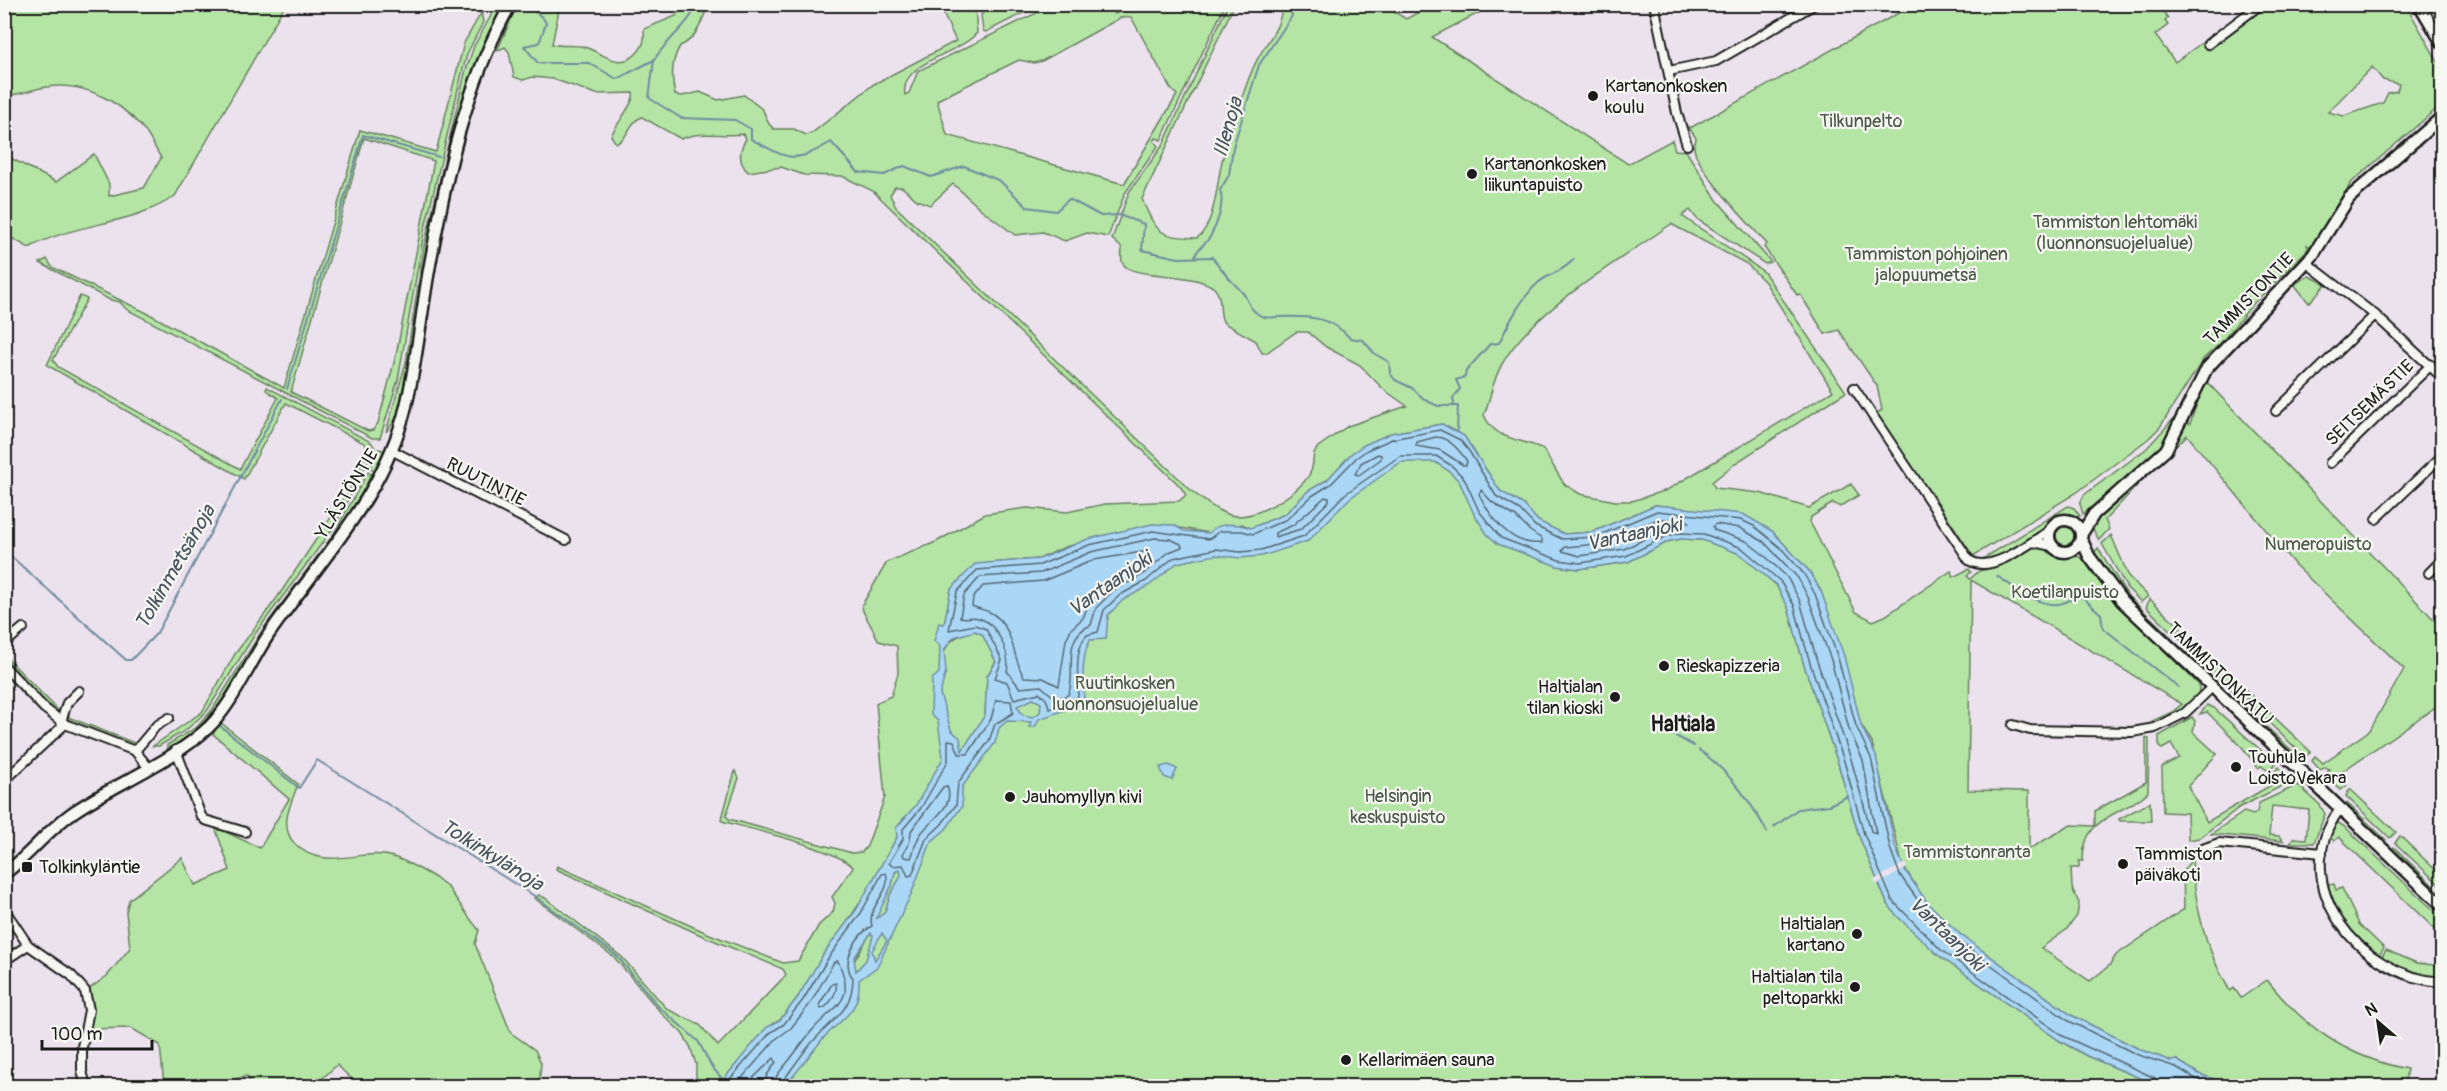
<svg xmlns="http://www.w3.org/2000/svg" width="2447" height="1091" viewBox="0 0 2447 1091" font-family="Pangolin,sans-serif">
<rect width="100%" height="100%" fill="#ebe2ed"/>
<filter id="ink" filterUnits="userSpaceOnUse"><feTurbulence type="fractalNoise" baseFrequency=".0167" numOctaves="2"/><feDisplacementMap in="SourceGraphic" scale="12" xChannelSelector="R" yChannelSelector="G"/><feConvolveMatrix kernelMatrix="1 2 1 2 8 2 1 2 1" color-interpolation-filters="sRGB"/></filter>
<g filter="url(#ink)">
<g fill="#b4e5a5" stroke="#688060" stroke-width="1.5" fill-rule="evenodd">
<path d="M2145,4L2146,10L2160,7L2168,18L2165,21L2168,25L2155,35L2175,62L2203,42L2209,50L2269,5H2406L2442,69V104L2351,183L2311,247L2307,245L2308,249L2251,306L2220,344L2204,358L2160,427L2148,439L2076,493L1973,556L1931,492L1923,495L1870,417L1882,410L1877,386L1839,330L1825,334L1800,294L1797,295L1764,247L1767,244C1752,227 1694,167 1694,147C1694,144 1696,141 1696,138L1688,126L1690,128L1913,5ZM2372,67L2383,80L2399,84L2397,91L2388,93L2383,103L2344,116L2328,112Z"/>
<path d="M4,5L5,4L285,5L175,196C132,226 74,222 29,248L5,234V155L56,182L94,154L109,184V196L144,188L161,158C155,148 149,135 141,126C116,98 79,80 41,88C28,91 18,95 5,96Z"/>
<path d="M478,5H487L481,12L483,22L467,54L461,77L424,232L398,380L380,438H372L126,309L120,302L110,300L40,263L47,259L52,267L151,315L284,388L360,130L436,152L464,43L481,13ZM364,138L434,161L396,355L378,423L373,430L368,431L291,392Z"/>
<path d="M497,5L505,6L451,152L428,247L399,415L386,432L406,362L424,246L465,73L474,46Z"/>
<path d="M517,5H560L552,44C563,47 574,44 585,47C602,53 620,70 636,54C644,46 645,39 644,29L676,16L682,5H708C702,21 697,39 680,46C671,61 671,78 675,95L682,96L700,92L718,100L744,95L763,110L769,124L774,129H794L806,135L812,133L874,84L956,41L939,5H947L954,10L965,5L975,7L977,33C959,54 899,62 905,95L909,93L918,71L1053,5H1110L1115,14L1129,8L1127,5H1225L1161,140L1156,138L1154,141L1158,146L1125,193L1108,237L1087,233L1065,241L1043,232L1015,235L982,210L953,184L930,205L917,200L902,187H895L890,195L896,207L1194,493C1206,502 1222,516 1238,516C1260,516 1302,492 1311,471C1313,467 1313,459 1314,453L1318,447L1348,426L1407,406L1383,389L1360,365L1326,347L1308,332H1296L1266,353H1262L1256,341L1224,323C1217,313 1224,297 1214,288C1191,270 1128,280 1122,262C1121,258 1122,252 1122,248L1112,239L1129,192L1163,145L1228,5H1234L1142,199C1157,235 1160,236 1197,238C1216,225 1217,178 1223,157C1232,128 1242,93 1254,66C1266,40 1278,35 1283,5H1383L1406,19L1432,5H1494L1432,37L1628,164L1672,140L1675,150L1686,151L1717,200L1771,262L1765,264L1697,219L1690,210L1682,216L1764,272L1846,392L1737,462L1712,482L1715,488L1760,493L1809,508L1851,484L1859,495L1840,507L1833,503L1811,517L1810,522L1856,612L1873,621L1885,616L1951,571L1953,577L1969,569L1971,572L1967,576L1970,579L1979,571L1994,568L2033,546L2049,549L2057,555L2080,557L2088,562L2111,598L2199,685C2202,706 2169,718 2154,725L2152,721L2172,712L2182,704L1971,580L1968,790L2029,791V849L2071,825L2095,826V811L2146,782V738L2149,739L2148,792C2123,816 2082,815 2083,861H2079V868H2071L2072,888L2079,903L2077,916L2066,930L2041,948L2090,981L2110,965L2116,955L2184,909L2183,871L2192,859C2195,907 2205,949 2230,991L2234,988L2241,998L2267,980C2305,1028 2347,1057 2407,1069L2404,1086H2235L2199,1074L2177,1060L2171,1061L2141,1050L2071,1015L1961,935L1926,902L1902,864L1872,743L1861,725L1821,591L1809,571L1772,531L1744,515L1655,505L1593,532L1564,534L1538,521L1524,505L1500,491L1464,436L1442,424L1391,433L1352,453L1327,480L1308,491L1285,514L1251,528L1242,524L1210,533L1162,525L1125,532L1065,547L1039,559L990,563L951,589L940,646L944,662C941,643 959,633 975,631L982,634L996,661L987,676L985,715L976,733L928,799L903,819L897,837L865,895L798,997L780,1020L766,1029L718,1086H690L696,1080V1064L690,1046L682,1033L662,1014L614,957L534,898L539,895L545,898L622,957L667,1009L700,1025L718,1046L786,975L783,969L703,936L556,869L557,866L707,933L783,963L798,961L819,925L833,912L835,903L832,897L853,867C835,848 750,829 722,821V818L735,771L739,778L726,816L729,819L852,853L862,852L867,846L885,797L876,703L891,696L898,673L897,646L879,641L863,611L862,605L887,562L936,542L985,514L1027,508L1067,512L1105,504L1179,501L1186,495L1180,486L873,191L842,176L804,175L781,167L748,172C738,162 739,150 746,139L744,134C722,137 701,130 681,139L642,117C628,122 629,139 616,143L611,136C616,124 636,101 633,93L596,94L553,79L533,77L523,80L514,77L509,52L505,47L497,51ZM1131,17L1171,89L1177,95L1124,184L947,135L937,100L1019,60L1034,63L1042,61L1120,18ZM1671,224L1747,264L1765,282L1833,391L1667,490L1632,501H1615L1580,494L1564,484L1543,449C1520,438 1495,441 1484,415C1491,398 1492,381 1502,364C1531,311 1621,260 1671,224Z"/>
<path d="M989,5V4L1039,5L986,32L983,31L981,15Z"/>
<path d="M2309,276L2326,284L2309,303L2294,284Z"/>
<path d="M80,296L87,299L53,360L58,367L240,469L278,398L266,390L267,387L371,442L375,448L334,527L255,634L207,711L186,730L159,746H153L202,712L235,654L277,598L355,481L368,450L364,443L286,403L244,479L47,365Z"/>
<path d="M2226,353L2205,380L2442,628V706L2440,704L2337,775L2347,785L2341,790L2325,776L2329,769L2326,767L2320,770L2312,761L2315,756L2323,763L2370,730L2404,669L2295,565L2187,435L2151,472L2149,470L2185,423L2190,424L2198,400L2196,392Z"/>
<path d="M2178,414L2159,450L2083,514L2080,504L2084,495L2146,449Z"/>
<path d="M1427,444L1557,566L1579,569L1628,562L1670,541L1681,539L1702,540L1724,547L1740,554L1755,566L1776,585L1788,607L1804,665L1838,763L1859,836L1887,903L1938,955L2060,1041L2087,1056L2159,1086H751L853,963L878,920L875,919L892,885L895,872L900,869L977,752L1132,565L1219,548Z"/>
<path d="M379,449L385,451L374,470L370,468Z"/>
<path d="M368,472L371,474L355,510L264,632L221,703L193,734L167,749V745L197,727L212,710L263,629L333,535Z"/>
<path d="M2146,476L2105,520L2109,529L2099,540L2092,528L2094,523Z"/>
<path d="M2068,506L2074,508L2080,516L2056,519L2033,538L1990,561L1981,560Z"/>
<circle cx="2065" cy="536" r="9"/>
<path d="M2111,535L2129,577L2148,596L2141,602L2127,588L2102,544Z"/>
<path d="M2098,548L2128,596L2170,636L2165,638L2126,602L2093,554Z"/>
<path d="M2150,599L2181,628L2174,634L2146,607Z"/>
<path d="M2184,632L2247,691L2240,697L2179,638Z"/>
<path d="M4,655L63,715L142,746C81,742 43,702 5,661Z"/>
<path d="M2251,695L2311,752L2305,757L2245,700Z"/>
<path d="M2207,705L2214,708L2276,764L2267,770L2261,766L2258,768L2242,747L2207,712L2200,714Z"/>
<path d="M2243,705L2298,756L2295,760L2242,708Z"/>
<path d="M2192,717L2195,721L2193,732L2217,754L2188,786L2207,822L2280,780L2273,773L2279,767L2292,781L2240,807L2199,838L2188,840L2187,813L2163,812L2162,767L2179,758L2171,744L2162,749L2159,747V736Z"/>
<path d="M220,722L298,784C291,804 278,826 295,844C324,873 363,847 393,857C404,860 443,880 449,889C459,902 468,917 479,930L475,944L511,1033L535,1050L541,1063L539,1086H505L498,1082L489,1083L486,1086H359L337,1065L314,1086H251L247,1076L210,1086H164L160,1045L131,1028L89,1029L94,1011L89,989L107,976L130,948L126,912L129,900L182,858L195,885L230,870L215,827L260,848L289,799L213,734Z"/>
<path d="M2298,785L2320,805L2325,814L2314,843H2290L2294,838L2306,839L2309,810L2272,806L2269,835L2279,836L2283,841L2211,834L2244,812L2253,815L2257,812L2259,803Z"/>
<path d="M2350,789L2396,832L2390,838L2346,796Z"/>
<path d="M2150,802L2151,821H2120L2119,819Z"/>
<path d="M2347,803L2386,840L2380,842L2343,807Z"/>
<path d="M2335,821L2345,827L2442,918V936L2339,837L2334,841L2329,836Z"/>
<path d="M2400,836L2442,876V887L2395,843Z"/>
<path d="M2394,847L2442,894V901L2390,852Z"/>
<path d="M2334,884L2336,890L2342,888L2359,924L2384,948L2377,958C2352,940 2337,914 2328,885Z"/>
<path d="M2386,950L2417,963L2442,966V979L2420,976L2380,959Z"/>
</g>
<g fill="#aad7f6" stroke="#718c9f" stroke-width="1.5" fill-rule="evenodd">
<path d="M1442,424L1464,436L1500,491L1524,505L1538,521L1564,534L1593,532L1655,505L1743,514L1772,531L1809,571L1821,591L1844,656L1861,725L1876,756L1895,846L1906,872L1927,902L1961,935L2071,1015L2141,1050L2171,1061L2177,1060L2199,1074L2235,1086H2159L2087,1056L2060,1041L1938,955L1897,916L1887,903L1859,836L1838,763L1804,665L1788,607L1776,585L1740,554L1702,540L1681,539L1670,541L1628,562L1579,569L1557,566L1498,544L1487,534L1474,514L1459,481L1449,471L1435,462H1401L1349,499L1308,541L1262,556L1240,558L1216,555L1177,563L1150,585L1123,600L1108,615L1106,639L1090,640C1081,658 1083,679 1084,699L1079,705L1039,719L1035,727H1029L1031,722L1007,721L999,728L995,743L962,787V806L946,829L931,842L912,892L877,967L859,980C861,1014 839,1019 821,1041C809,1056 797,1072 785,1086H718L766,1028L780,1020L798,997L824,953L856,910L897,837L896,828L916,805L943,758L938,721L931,715L932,679L939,673L940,646L934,641L939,623L944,624L951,589L975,564L1039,559L1088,539L1152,524L1174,525L1184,531L1209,533C1216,522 1240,523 1251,528L1285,514L1308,491L1327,480L1352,453L1364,445L1391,433ZM975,631L982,634L996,662L987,676L985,715L962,751L960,738L951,730L940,694L946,671L944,650L954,637ZM1033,699L1041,703L1040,712L1033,717L1023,715L1017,706ZM900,869L901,876L890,895L885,912L876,919L892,885L895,872ZM871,933L873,936L866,960L856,971L854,958ZM882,933L887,941L875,960L872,951Z"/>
<path d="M1169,765L1177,769L1172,780L1164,777L1160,767Z"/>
</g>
<path fill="#ebe2ed" d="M1905,863L1907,868L1876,885L1874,880Z"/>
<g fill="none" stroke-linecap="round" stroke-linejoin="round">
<g stroke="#556773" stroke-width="1.5">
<path d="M1436,437C1449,437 1460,451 1467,461L1466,465H1463L1440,450L1416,446L1417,442Z"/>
<path d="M1378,454L1381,455V459L1359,475L1355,474L1361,463Z"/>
<path d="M1481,490L1492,502L1516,517L1530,531L1542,539V543C1511,547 1491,518 1479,494Z"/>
<path d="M1325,497L1329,498V501L1301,529L1275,537V533L1293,525Z"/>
<path d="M1658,519L1687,520L1689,523L1665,529L1624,549L1580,556L1562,551L1565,547L1598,544Z"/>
<path d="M1716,524L1740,528L1764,542L1798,578L1808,597L1831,660L1849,729L1863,760L1876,834L1871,831L1851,759L1817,661L1800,601L1787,577L1764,555L1746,541L1714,530L1713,526Z"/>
<path d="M1155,538L1170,539L1181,544L1182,547L1169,552L1142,575L1114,590L1096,608L1091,625C1059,638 1078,674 1068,695L1056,699L1041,686L1020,688L1007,671C1011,655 997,622 978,618C972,616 966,619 960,617L964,595L980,577L1041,573L1091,552Z"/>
<path d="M1148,551V556L1136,567L1108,584L1089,603L1083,618L1071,629L1066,640L1059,686L1043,678L1024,677C1013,660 1014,627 993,614C987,610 978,609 972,606L973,598L983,586L1043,581L1094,560Z"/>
<path d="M996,700L1011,701L1013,713L995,724L989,741L958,783L956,805L941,825L926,839L912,875L908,876L903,865L892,866L889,863L903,839V829L921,808L948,761V740L954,741L959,754H968L991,719Z"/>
<path d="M947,786C956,808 930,819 920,835C916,841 914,851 911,858L904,857L903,854L910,841L911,831L943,787Z"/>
<path d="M836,983C838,992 829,1007 821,1009L819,1005L832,984Z"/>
<path d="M726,1086L730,1079L770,1033L784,1024L803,1000L829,957L861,913L882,874L886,873C893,892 866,906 872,926C856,935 840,962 853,978C852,1009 838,1015 818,1036C805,1049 794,1066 783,1081L781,1086"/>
<path d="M735,1086L776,1039L791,1028L810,1004L834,962L838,961C858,1005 833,1004 810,1033C802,1043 795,1053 787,1063C781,1070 774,1077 774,1086"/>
<path d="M745,1086L774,1058L776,1062L767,1075L765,1086"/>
<path d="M2159,1086L2155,1078L2063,1036L1941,950L1892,900L1864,834L1844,761L1810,663L1794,605L1780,581L1742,548L1704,534L1680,533L1667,536L1626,556L1580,563L1559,560L1501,538L1479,511L1464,478L1452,466L1436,456H1400L1345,494L1304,536L1261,550L1240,552L1216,549L1173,558L1146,581L1120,595L1104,610L1098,632L1087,635C1073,650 1079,678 1078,697L1050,709L1046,699L1039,693L1014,699L1007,682L995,678L1002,660L986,629L975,625L949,630L957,592L977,570L1040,565L1089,545L1153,531L1209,539L1220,531H1242L1253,534L1287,519L1312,496L1331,484L1356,458L1367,450L1392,439L1440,430L1460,440L1469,451L1496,496L1520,510L1535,526L1562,539L1595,537L1657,511L1741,520L1754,526L1781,548L1804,574L1815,594L1838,658L1856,726L1871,758L1890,848L1900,875L1922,906L1957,940L2067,1020L2138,1055L2176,1067L2196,1079L2220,1086"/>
</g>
<g stroke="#718c9f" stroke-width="2">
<path d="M518,6C530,8 540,12 546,23L539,43L524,46L538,63H589L617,79L654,60L649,98L681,118L735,120L751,129V139C788,159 793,165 831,142L858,172L884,175L904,166L931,177L964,166L1000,181L1027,207L1056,211L1069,199L1101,216L1118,215L1144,224L1142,250L1178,258L1212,257C1222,270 1231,281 1242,292C1250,301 1246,307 1261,316C1266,319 1273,317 1279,317C1308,316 1330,316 1350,338L1363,340L1375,354L1389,362L1390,373L1395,380L1412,388L1425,400L1438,406H1458L1457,432"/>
<path d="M1294,12L1299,4"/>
<path d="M654,60C666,40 690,24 697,4"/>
<path d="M1195,256C1199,246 1205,245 1210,237C1217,225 1225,204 1220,190L1229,175L1233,147L1259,65L1292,16L1290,4"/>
<path d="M287,389L363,135L439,157"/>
<path d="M1454,404L1453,398L1460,389L1456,380L1465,377L1466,371L1490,344L1499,343C1509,323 1521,298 1538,283C1549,273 1562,273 1574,259"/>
<path d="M4,550L126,660H131L157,633L282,399"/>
<path d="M1997,576C2013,587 2037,606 2058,604C2067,603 2073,597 2081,596L2101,614L2103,628L2178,687"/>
<path d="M220,726L299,788L317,760L536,897L617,956L659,1007L698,1041L712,1067L728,1086"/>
<path d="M1674,735L1694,746"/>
<path d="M1699,750C1729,771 1750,800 1767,832"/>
<path d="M1774,827L1798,809L1829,805L1848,796"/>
</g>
<g stroke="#1c1c1c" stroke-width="12">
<g id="street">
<path d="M1654,4L1677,113L1687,145"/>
<path d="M2208,44L2261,4"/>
<path d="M1669,71L1716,61L1815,4"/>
<path d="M2307,263L2375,315L2442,377"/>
<path d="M1854,388L1969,560C1990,575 2030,543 2049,531"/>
<path d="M2276,411L2375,315"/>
<path d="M393,451L566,540"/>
<path d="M2330,463L2431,365"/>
<path d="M2376,519L2442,456"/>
<path d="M2033,542L2052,546"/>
<path d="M2429,573L2442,560"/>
<path d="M4,644L23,628"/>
<path d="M4,666L44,708L65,724L135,751L149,768"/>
<path d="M61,722L67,703L79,691"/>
<path d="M2013,725L2030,730L2132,732L2155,728L2185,713L2211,688"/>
<path d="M176,750L201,816L205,820L245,832"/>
<path d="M135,751L156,726L169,718"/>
<path d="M4,781L65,724"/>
<path d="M2340,809C2284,885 2360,977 2442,982"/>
<path d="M2200,850L2219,843L2322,853"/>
<path d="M4,909L28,945L71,975L85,991L89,1010L82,1047V1071L86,1086"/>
<path d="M4,961L28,945"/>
</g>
</g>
<g stroke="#1c1c1c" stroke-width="15">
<g id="secondary">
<path d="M2419,4L2442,43"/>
<path d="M2433,4L2442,20"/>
<circle cx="2065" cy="536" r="16"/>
<path d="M2081,535L2094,514L2166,450L2207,368L2313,255L2349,198L2442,117"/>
<path d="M2081,538L2089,556L2122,601L2442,905"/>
<path d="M4,874C30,855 48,829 75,811C117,783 172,762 209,727C234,702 249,664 269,634C319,561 385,495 406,406C417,361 421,315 429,270C445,181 465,84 511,4"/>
</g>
</g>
<use href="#street" stroke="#f6f6f2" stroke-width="8"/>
<use href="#secondary" stroke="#f6f6f2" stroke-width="10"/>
</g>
</g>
<g fill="#1c1c1c" stroke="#f6f6f2" stroke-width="2">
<circle cx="1593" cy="96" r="6"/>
<circle cx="1472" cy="174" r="6"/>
<circle cx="1664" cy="666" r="6"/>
<circle cx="1615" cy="697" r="6"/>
<circle cx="2236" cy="767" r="6"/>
<circle cx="1010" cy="797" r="6"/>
<circle cx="2123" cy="864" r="6"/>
<rect x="21" y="861" width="12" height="12" rx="3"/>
<circle cx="1857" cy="934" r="6"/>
<circle cx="1855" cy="987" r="6"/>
<circle cx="1346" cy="1060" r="6"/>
</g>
<g text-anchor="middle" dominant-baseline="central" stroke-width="4.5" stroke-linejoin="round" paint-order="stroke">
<g font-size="18" fill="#1c1c1c" stroke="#f6f6f2" text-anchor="start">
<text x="1605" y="86">Kartanonkosken<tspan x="1605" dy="21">koulu</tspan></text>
<text x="1484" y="164">Kartanonkosken<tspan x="1484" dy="21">liikuntapuisto</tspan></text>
<text x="1676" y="666">Rieskapizzeria</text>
<text x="1603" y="687" text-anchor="end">Haltialan<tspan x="1603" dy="21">tilan kioski</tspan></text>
<text x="2248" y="757">Touhula<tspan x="2248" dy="21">LoistoVekara</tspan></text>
<text x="1022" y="797">Jauhomyllyn kivi</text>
<text x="2135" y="854">Tammiston<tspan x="2135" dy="21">päiväkoti</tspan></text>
<text x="39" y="867">Tolkinkyläntie</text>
<text x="1845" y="924" text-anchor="end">Haltialan<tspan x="1845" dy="21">kartano</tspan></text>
<text x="1843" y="977" text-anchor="end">Haltialan tila<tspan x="1843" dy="21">peltoparkki</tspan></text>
<text x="1358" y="1060">Kellarimäen sauna</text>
</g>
<g font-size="18" fill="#4a5845" stroke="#f6f6f2">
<text x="1861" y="121">Tilkunpelto</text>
<text x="2115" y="222">Tammiston lehtomäki<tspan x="2115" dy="21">(luonnonsuojelualue)</tspan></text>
<text x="1926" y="254">Tammiston pohjoinen<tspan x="1926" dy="21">jalopuumetsä</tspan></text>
<text x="2318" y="544">Numeropuisto</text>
<text x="2065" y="592">Koetilanpuisto</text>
<text x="1125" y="683">Ruutinkosken<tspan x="1125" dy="21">luonnonsuojelualue</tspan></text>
<text x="1398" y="796">Helsingin<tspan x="1398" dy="21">keskuspuisto</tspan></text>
<text x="1967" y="852">Tammistonranta</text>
</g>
<g font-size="18" fill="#1c1c1c" stroke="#f6f6f2">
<text transform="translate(2249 299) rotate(-46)">TAMMISTONTIE</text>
<text transform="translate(2370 403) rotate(-44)">SEITSEMÄSTIE</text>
<text transform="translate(486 482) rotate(27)">RUUTINTIE</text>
<text transform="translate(347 494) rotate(-58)">YLÄSTÖNTIE</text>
<text transform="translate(2220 674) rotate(44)">TAMMISTONKATU</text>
</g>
<g font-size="20" font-style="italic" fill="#47545d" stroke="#f6f6f2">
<text transform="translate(1228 127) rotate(-74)">Illenoja</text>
<text transform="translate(1634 534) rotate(-12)">Vantaanjoki</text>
<text transform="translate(175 567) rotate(-60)">Tolkinmetsänoja</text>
<text transform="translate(1110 584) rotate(-35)">Vantaanjoki</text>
<text transform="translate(492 855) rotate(32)">Tolkinkylänoja</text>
<text transform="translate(1947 934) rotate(44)">Vantaanjoki</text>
</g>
<g font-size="21" font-weight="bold" fill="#1c1c1c" stroke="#f6f6f2">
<text x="1683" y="724">Haltiala</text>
</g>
</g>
<rect width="2447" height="1091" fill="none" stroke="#f6f6f2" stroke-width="24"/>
<rect x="12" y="12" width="2423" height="1067" fill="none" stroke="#1c1c1c" stroke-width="2" filter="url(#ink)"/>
<g transform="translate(2378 1022) rotate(331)" stroke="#f6f6f2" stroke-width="4.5" paint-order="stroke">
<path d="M0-4.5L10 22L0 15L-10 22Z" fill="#1c1c1c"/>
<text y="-9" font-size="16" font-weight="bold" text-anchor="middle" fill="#1c1c1c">N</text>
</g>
<path d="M42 1040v9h110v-9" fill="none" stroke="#1c1c1c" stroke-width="3"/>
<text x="51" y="1040" font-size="18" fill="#1c1c1c" stroke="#f6f6f2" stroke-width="4.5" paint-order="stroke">100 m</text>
</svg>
